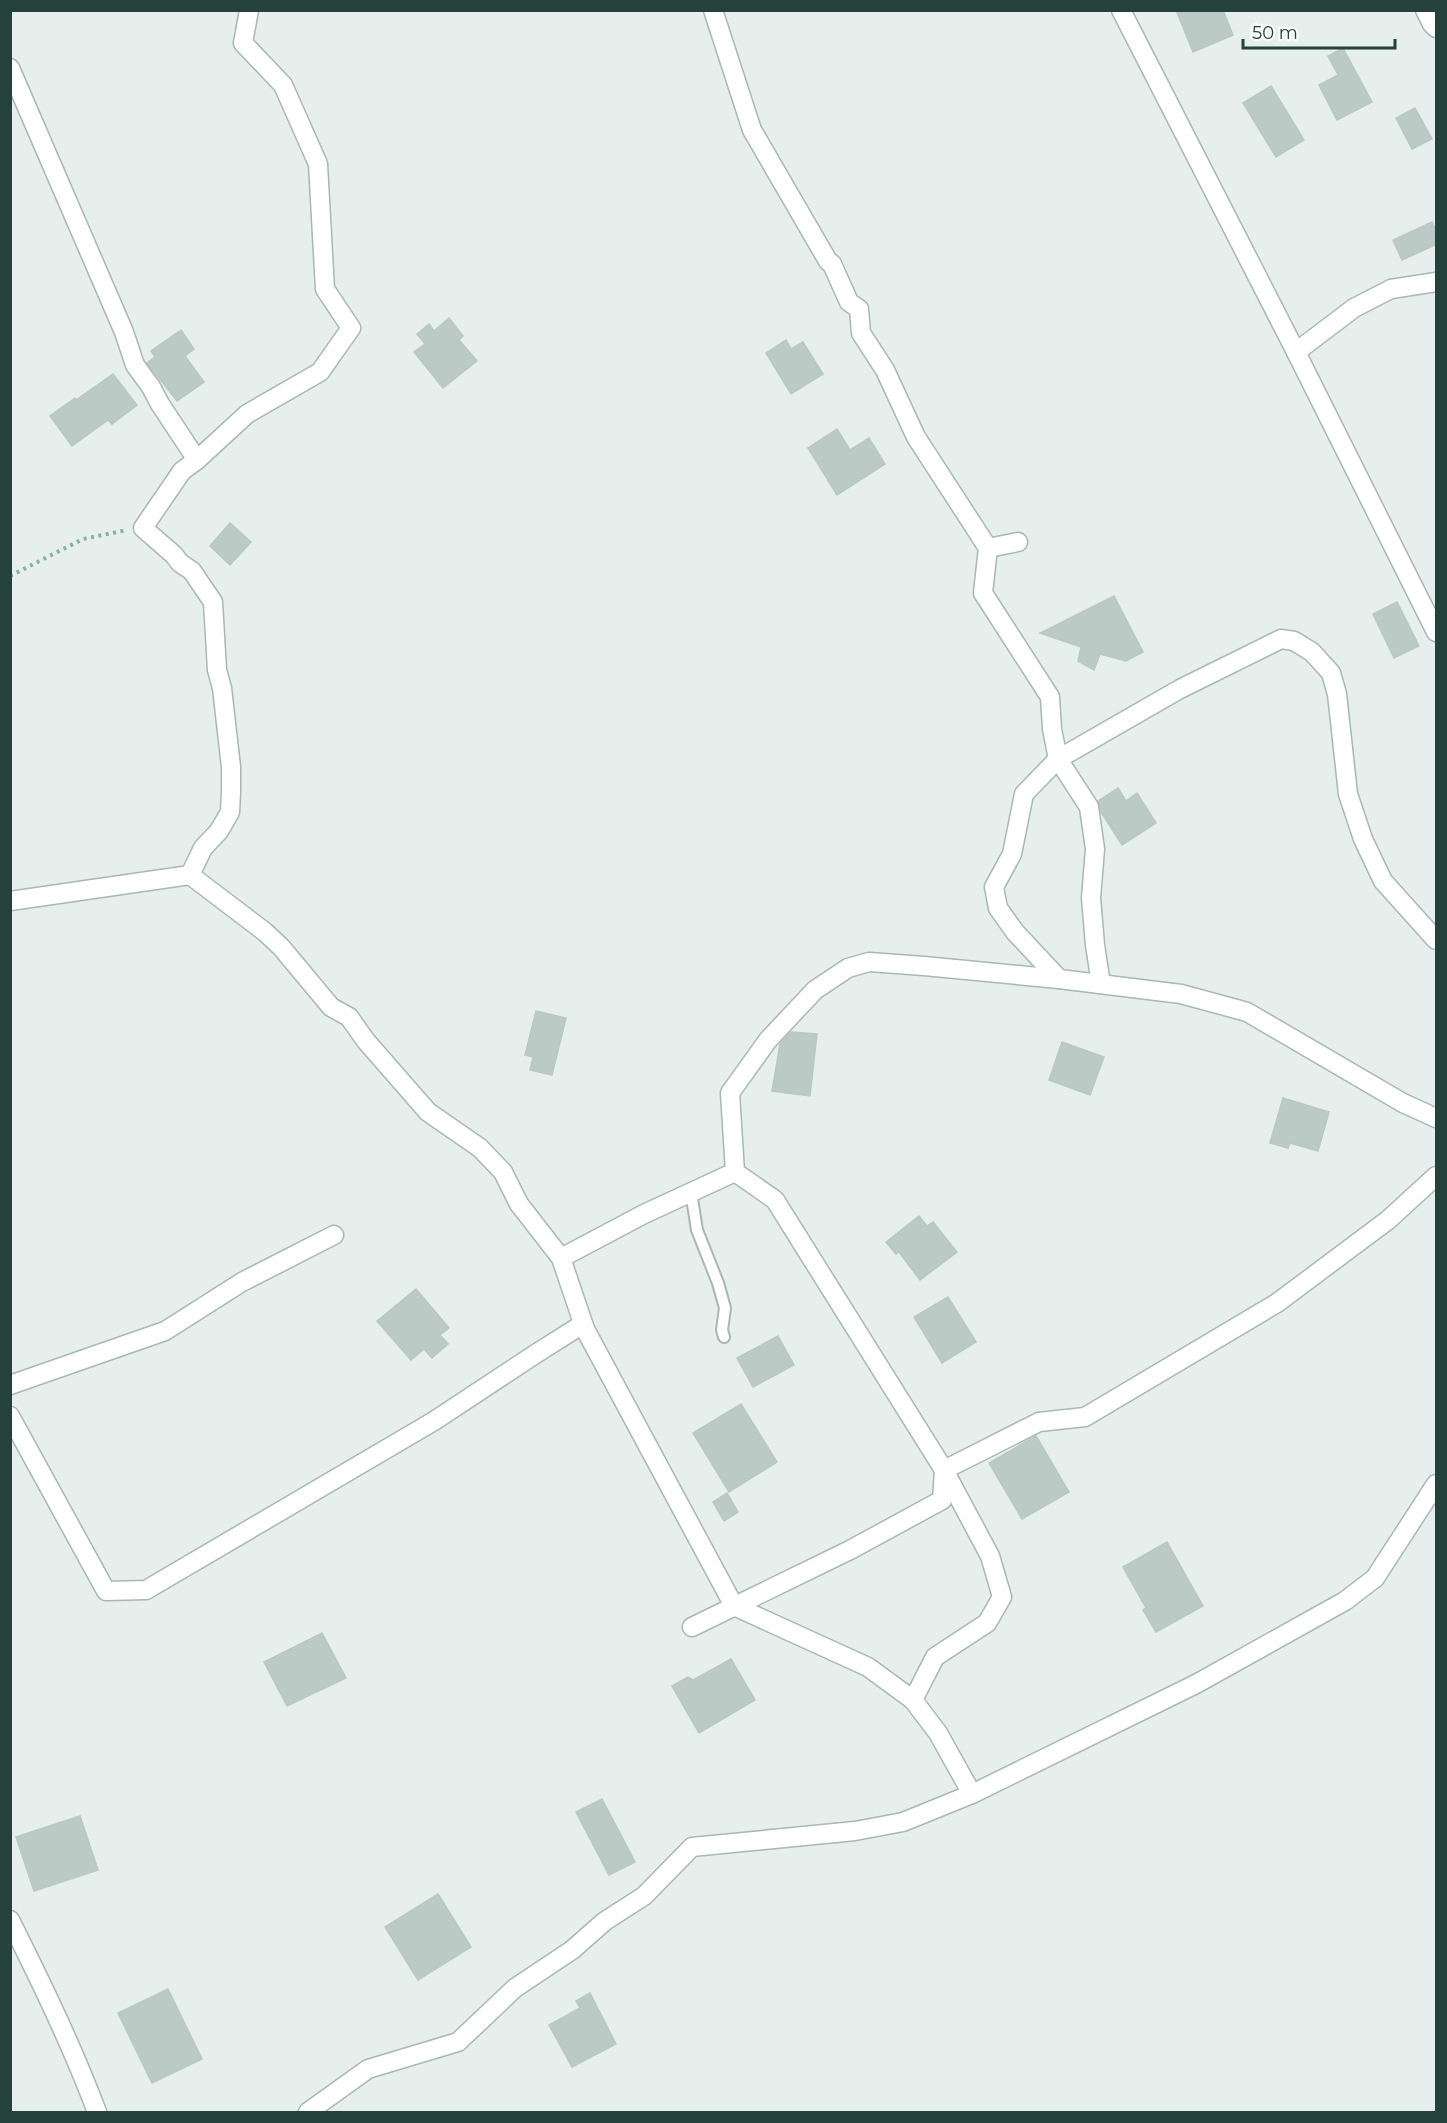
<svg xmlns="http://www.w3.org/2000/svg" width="1447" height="2123" viewBox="0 0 1447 2123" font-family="Montserrat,sans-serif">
<rect width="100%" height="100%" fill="#e6efeb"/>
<g fill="#bbcac4" stroke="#b8c9c2" stroke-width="1.5">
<path d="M1176,10H1223L1233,35L1193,52Z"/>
<path d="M1343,48L1372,102L1337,120L1319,85L1338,75L1328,56Z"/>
<path d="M1271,86L1304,140L1276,157L1243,103Z"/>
<path d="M1415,108L1432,139L1412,149L1396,118Z"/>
<path d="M1432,222L1437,231V244L1402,260L1393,240Z"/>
<path d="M449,318L463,336L459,340L477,361L443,388L414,352L425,344L417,334L429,324L434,331Z"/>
<path d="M181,330L194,349L185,356L204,382L177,401L147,363L155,357L151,351Z"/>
<path d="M786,340L791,349L803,342L823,374L791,394L766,353Z"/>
<path d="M113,374L137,405L112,424L108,420L72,446L50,416L75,398L76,400Z"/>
<path d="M837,429L850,450L869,438L885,464L837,495L808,448Z"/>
<path d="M230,523L251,542L230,565L210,546Z"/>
<path d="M1114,596L1143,652L1126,661L1100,654L1094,670L1078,661L1081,647L1040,633Z"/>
<path d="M1397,602L1419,646L1394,658L1373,614Z"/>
<path d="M1118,788L1126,801L1137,793L1156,823L1122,845L1101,812L1098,801Z"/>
<path d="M536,1011L566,1018L552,1075L530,1070L533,1057L525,1055Z"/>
<path d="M791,1032L817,1034L810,1096L772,1091L780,1044Z"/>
<path d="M1062,1042L1104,1057L1090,1095L1049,1080Z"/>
<path d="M1283,1098L1329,1112L1318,1151L1290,1143L1288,1148L1270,1143Z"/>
<path d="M919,1216L927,1226L933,1222L957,1252L920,1280L899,1252L896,1254L886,1242Z"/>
<path d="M416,1289L449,1328L440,1335L448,1344L432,1358L424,1349L411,1360L377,1321Z"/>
<path d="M948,1297L976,1342L942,1363L914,1317Z"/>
<path d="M778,1336L794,1365L753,1387L737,1358Z"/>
<path d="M741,1404L777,1462L729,1492L693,1433Z"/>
<path d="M1036,1436L1069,1492L1022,1519L989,1463Z"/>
<path d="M727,1493L738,1512L724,1521L713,1502Z"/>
<path d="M1167,1542L1203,1606L1156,1632L1143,1610L1146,1608L1123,1567Z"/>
<path d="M322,1633L346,1678L287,1706L264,1662Z"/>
<path d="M731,1659L755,1700L699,1733L672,1686L688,1677L693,1680Z"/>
<path d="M602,1799L635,1862L609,1875L576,1812Z"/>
<path d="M80,1816L98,1870L34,1891L16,1837Z"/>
<path d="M438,1894L471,1947L418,1980L385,1927Z"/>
<path d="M168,1989L202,2059L152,2083L118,2013Z"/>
<path d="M590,1993L616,2044L572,2067L549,2025L580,2008L576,2001Z"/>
</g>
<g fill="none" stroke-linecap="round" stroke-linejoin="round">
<g stroke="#a8b8b2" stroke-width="14">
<path id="service" d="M691,1192L697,1230L718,1283L725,1308L722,1330L724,1337"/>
</g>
<g stroke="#a8b8b2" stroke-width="21">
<g id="minor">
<path d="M713,10L752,130L828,261L832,264L849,302L859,309L861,333L885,370L916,437L988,548L983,593L1050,697L1052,729L1058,759L1089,807L1095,849L1091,898L1095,945L1101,984"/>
<path d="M1121,10L1296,352L1436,632"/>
<path d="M1425,10L1432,24L1436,28"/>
<path d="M10,68L124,332L135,365L151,387L160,404L197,460L182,471L143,528L174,555L180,563L192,571L213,602L217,670L222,688L231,767V792L230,812L219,831L203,848L190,875L10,901"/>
<path d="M1296,352L1354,308L1391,289L1436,282"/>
<path d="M197,460L247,414L320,372L351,328L325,289L318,164L283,85L243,43L249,10"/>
<path d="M988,548L1018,542"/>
<path d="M190,875L265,932L281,947L331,1007L349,1017L366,1041L428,1112L480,1148L503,1172L519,1204L561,1258L585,1329L734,1606L868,1667L913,1700L938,1733L972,1794"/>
<path d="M1059,979L1015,932L998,908L994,887L1012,854L1024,794L1058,759L1180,689L1281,639L1294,641L1312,652L1331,673L1337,694L1348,794L1363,839L1383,881L1436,940"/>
<path d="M735,1172L775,1200L944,1470L990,1556L1002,1597L987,1623L935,1657L913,1700"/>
<path d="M561,1258L644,1214L735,1172L730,1093L768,1040L815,990L848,968L869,962L924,966L1059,979L1181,994L1247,1012L1403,1103L1436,1118"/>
<path d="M10,1385L165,1331L242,1282L334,1235"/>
<path d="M10,1416L106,1591L146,1590L434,1421L537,1353L583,1324"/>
<path d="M692,1627L850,1550L942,1500L944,1470L1039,1422L1085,1417L1277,1303L1388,1220L1436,1176"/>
<path d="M10,1920C42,1984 72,2046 97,2112"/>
<path d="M308,2112L368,2069L458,2042L515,1988L572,1950L605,1921L644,1896L692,1847L855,1831L903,1822L972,1794L1196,1684L1345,1601L1375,1578L1436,1484"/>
</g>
</g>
<path stroke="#86b3a5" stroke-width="4" stroke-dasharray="3 4.5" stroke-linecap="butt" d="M10,576L83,539L127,530"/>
<use href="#service" stroke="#fff" stroke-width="10"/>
<use href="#minor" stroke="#fff" stroke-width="18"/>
</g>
<rect width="1447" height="2123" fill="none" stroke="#24423a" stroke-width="24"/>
<path d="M1243 39v9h152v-9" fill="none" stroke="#24423a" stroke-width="3"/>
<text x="1252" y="39" font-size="18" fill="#24423a" stroke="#f7fbf9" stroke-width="4.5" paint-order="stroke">50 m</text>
</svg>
